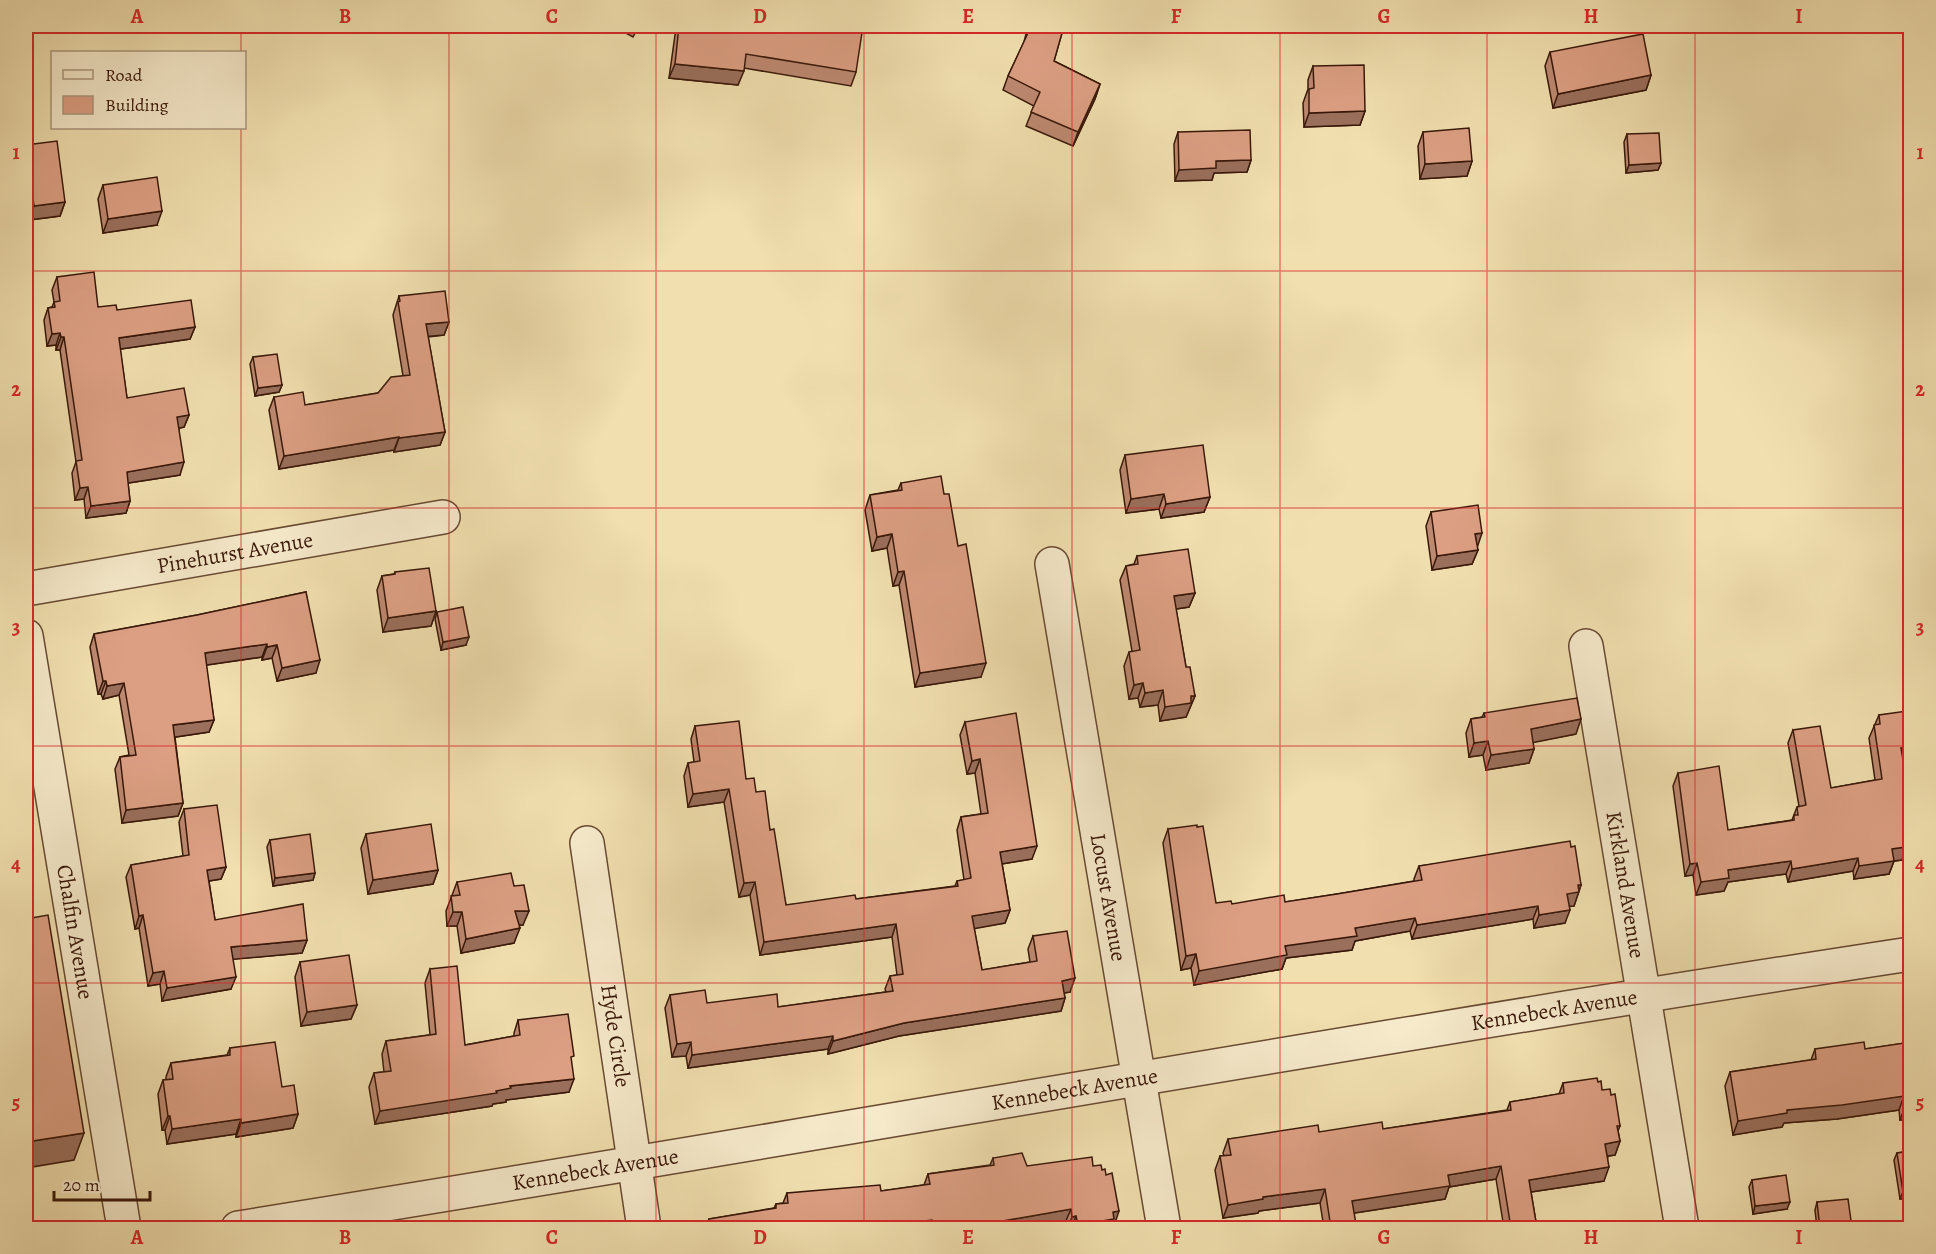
<svg xmlns="http://www.w3.org/2000/svg" width="1936" height="1254" viewBox="0 0 1936 1254" font-family="Alegreya,serif">
<rect width="100%" height="100%" fill="#f1dfaf"/>
<filter id="stains"><feTurbulence type="fractalNoise" baseFrequency=".00333" numOctaves="4"/><feColorMatrix values="0 0 0 0 .2 0 0 0 0 .09 0 0 0 0 .02 0 0 0 .5 -.17"/></filter>
<radialGradient id="worn" r=".72"><stop offset=".6" stop-color="#630" stop-opacity="0"/><stop offset="1" stop-color="#630" stop-opacity=".3"/></radialGradient>
<g fill="none" stroke-linecap="round" stroke-linejoin="round">
<g stroke="#674a32" stroke-width="36">
<g id="minor">
<path id="s1" d="M1052,564L1164,1228"/>
<path id="s2" d="M26,589L443,517"/>
<path id="s3" d="M26,636L124,1228"/>
<path id="s4" d="M1586,646L1682,1228"/>
<path id="s5" d="M587,843L644,1228"/>
<path id="s6" d="M238,1228C796,1139 1352,1039 1910,954"/>
</g>
</g>
<use href="#minor" stroke="#f6eacb" stroke-width="33"/>
</g>
<g fill="#bd8971" stroke="#391809" stroke-width="1.5">
<path d="M613,26H639L633,37Z"/>
<path d="M678,26H719L772,32L774,27L795,30L856,72L851,86L744,68L738,85L669,78L675,35Z"/>
<path d="M1028,26H1064L1054,61L1100,84L1095,99L1073,146L1026,126L1034,106L1003,90L1008,76L1024,42Z"/>
<path d="M1550,52L1651,75L1646,90L1553,108L1545,66Z"/>
<path d="M1313,66L1365,111L1360,125L1304,127L1303,103L1308,89V80Z"/>
<path d="M1178,132L1251,160L1247,172L1214,173L1212,180L1175,181L1174,144Z"/>
<path d="M1423,132L1472,161L1467,176L1420,179L1418,146Z"/>
<path d="M1627,134L1661,163L1658,170L1626,173L1624,142Z"/>
<path d="M26,145L65,202L60,216L29,220Z"/>
<path d="M103,185L157,225L103,233L98,199Z"/>
<path d="M57,277L98,307L195,327L190,339L120,349L127,398L189,415L184,427L179,428L180,475L128,483L130,501L126,513L86,518L84,499L75,500L72,473L76,462L60,350H56V345L47,346L44,320L48,308L52,307L54,302L52,290Z"/>
<path d="M399,296L449,322L444,335L428,337L445,432L440,445L394,452V450L279,469L269,410L274,397L305,405L378,393L403,376L393,315Z"/>
<path d="M253,357L282,385L279,392L255,396L250,364Z"/>
<path d="M1125,455L1210,497L1204,512L1161,518L1159,509L1126,513L1120,470Z"/>
<path d="M901,483L944,494L981,677L915,687L899,585L893,586L887,548L872,551L865,510L870,495L898,490Z"/>
<path d="M1431,512L1477,547L1478,550L1472,564L1432,570L1426,526Z"/>
<path d="M1137,556L1195,593L1189,607L1176,609L1186,667L1195,696L1186,717L1160,721L1158,705L1140,707L1138,698L1129,699L1124,666L1129,652L1132,651L1120,580L1126,566L1134,564Z"/>
<path d="M395,572L436,611L431,626L383,632L377,590L382,576L394,574Z"/>
<path d="M306,592L316,673L277,681L272,658L262,660V657L206,665L214,720L209,732L175,737L183,803L178,816L122,823L115,769L120,757L129,755L119,695L103,699L101,694H98L90,647L94,634L197,615Z"/>
<path d="M437,612L466,645L441,650L435,619Z"/>
<path d="M1484,713L1576,734L1533,742L1534,749L1529,763L1486,770L1483,755L1469,757L1466,733L1471,719L1482,717Z"/>
<path d="M1879,715L1911,740V749L1907,759L1903,760L1909,797H1911V851L1904,852L1902,860L1894,861L1889,874L1854,879L1853,871L1788,882L1786,874L1728,882L1724,891L1696,895L1693,875L1685,876L1673,786L1678,773L1728,830L1792,820L1797,807L1799,806L1788,743L1793,730L1831,788L1875,780L1869,738Z"/>
<path d="M965,722L1032,859L1002,864L1010,910L1005,923L974,928L982,970L1030,962L1028,949L1033,936L1070,992L1064,993L1065,998L1061,1011L899,1036L828,1054V1049L688,1068L686,1056L672,1057L665,1008L670,995L707,1003L778,1007L886,992L885,989L890,976L897,975L892,937L760,955L750,895L739,897L724,802L688,807L684,776L688,763L694,762L691,739L695,726L746,779L756,792L770,830L786,905L856,899L955,886L957,881L964,880L957,830L961,817L981,814L975,773L967,774L960,735Z"/>
<path d="M184,809L226,867L221,879L209,881L215,920L307,940L302,953L233,959L231,989L162,1001L160,984L148,986L139,928L135,929L126,877L131,865L183,856L179,822Z"/>
<path d="M1168,829L1216,903L1232,904L1285,902L1337,894L1414,881V879L1419,866L1571,847L1581,885L1574,906H1569L1565,923L1534,928L1533,919L1412,939L1410,931L1355,941L1352,950L1286,958L1282,969L1194,985L1191,968L1181,970L1163,843Z"/>
<path d="M366,834L438,870L433,884L368,894L361,848Z"/>
<path d="M270,840L315,873L313,880L273,886L267,847Z"/>
<path d="M457,882L514,886L523,925H519L514,943L461,953L457,926H447L446,911Z"/>
<path d="M300,962L357,1005L351,1019L301,1026L295,977Z"/>
<path d="M430,969L465,1045L514,1036V1033L518,1020L571,1062L569,1092L506,1100V1102L493,1104L492,1106L375,1124L369,1087L374,1073L384,1072L382,1054L386,1041L430,1035L425,983Z"/>
<path d="M1911,1042V1119L1900,1120L1899,1110L1837,1119L1784,1123L1782,1127L1733,1135L1725,1086L1730,1072L1811,1060L1815,1049H1865Z"/>
<path d="M230,1048L282,1087L298,1114L293,1128L236,1137V1134L167,1144L165,1130H162L158,1094L163,1080H166V1077L171,1063L227,1055Z"/>
<path d="M1598,1082L1602,1090L1611,1095L1620,1126L1618,1131L1620,1141L1615,1155L1608,1156L1604,1181L1531,1192L1537,1228H1504L1496,1179L1449,1187L1445,1199L1354,1213V1228H1324L1320,1203L1259,1211L1258,1213L1223,1218L1215,1170L1220,1156H1224L1223,1153L1228,1139L1319,1132L1383,1129L1507,1110L1510,1102L1559,1094L1563,1083Z"/>
<path d="M1911,1151V1198L1900,1199L1894,1160L1897,1153Z"/>
<path d="M993,1158L1027,1166H1093L1114,1226H1112L1111,1228H1066L1065,1223L1036,1228H705L709,1219L774,1208L776,1204L783,1203L787,1193L881,1191L924,1185L928,1174L990,1165Z"/>
<path d="M1752,1180L1787,1209L1753,1214L1749,1187Z"/>
<path d="M1817,1202L1852,1228H1817L1815,1210Z"/>
</g>
<g fill="#9a6f5c" stroke="#391809" stroke-width="1.5">
<path d="M675,64L744,71L738,85L669,78Z"/>
<path d="M1651,75L1646,90L1553,108L1558,94Z"/>
<path d="M1100,84L1095,99L1073,146L1078,132Z"/>
<path d="M1365,111L1360,125L1304,127L1309,113Z"/>
<path d="M1251,160L1247,172L1214,173L1212,180L1175,181L1179,170L1216,161Z"/>
<path d="M1472,161L1467,176L1420,179L1425,164Z"/>
<path d="M1661,163L1658,170L1626,173L1629,165Z"/>
<path d="M33,198L28,212H26V199Z"/>
<path d="M65,202L60,216L29,220L34,206Z"/>
<path d="M162,211L157,225L103,233L108,219Z"/>
<path d="M449,322L444,335L421,337L426,324Z"/>
<path d="M195,327L190,339L114,350L119,338Z"/>
<path d="M60,333L56,345L47,346L52,334Z"/>
<path d="M61,337H64L60,350H56Z"/>
<path d="M282,385L279,392L255,396L258,388Z"/>
<path d="M189,415L184,427L172,430L177,417Z"/>
<path d="M445,432L440,445L394,452L399,438Z"/>
<path d="M399,437L394,450L279,469L284,456Z"/>
<path d="M184,462L180,475L122,484L127,472Z"/>
<path d="M88,487L84,499L75,500L80,488Z"/>
<path d="M1164,494L1159,509L1126,513L1131,499Z"/>
<path d="M1210,497L1204,512L1161,518L1166,504Z"/>
<path d="M130,501L126,513L86,518L91,506Z"/>
<path d="M1482,533L1477,548L1475,534Z"/>
<path d="M892,534L887,548L872,551L877,537Z"/>
<path d="M1478,550L1472,564L1432,570L1437,556Z"/>
<path d="M904,571L899,585L893,586L898,572Z"/>
<path d="M1195,593L1189,607L1169,610L1174,596Z"/>
<path d="M436,611L431,626L383,632L388,618Z"/>
<path d="M469,637L466,645L441,650L443,642Z"/>
<path d="M267,644L262,657L200,666L205,653Z"/>
<path d="M277,645L272,658L262,660L267,647Z"/>
<path d="M320,660L316,673L277,681L282,668Z"/>
<path d="M986,663L981,677L915,687L920,673Z"/>
<path d="M103,681H106L101,694H98Z"/>
<path d="M124,683L119,695L103,699L107,686Z"/>
<path d="M1143,683L1138,698L1129,699L1134,685Z"/>
<path d="M1163,690L1158,705L1140,707L1145,693Z"/>
<path d="M1191,696H1195L1186,717L1160,721L1165,707Z"/>
<path d="M1581,719L1576,734L1526,744L1531,729Z"/>
<path d="M214,720L209,732L169,738L173,725Z"/>
<path d="M1488,741L1483,755L1469,757L1474,743Z"/>
<path d="M1911,747L1907,759L1896,761L1901,748Z"/>
<path d="M1534,749L1529,763L1486,770L1491,755Z"/>
<path d="M980,759L975,773L967,774L972,761Z"/>
<path d="M729,789L724,802L688,807L693,794Z"/>
<path d="M183,803L178,816L122,823L126,810Z"/>
<path d="M1911,839V851L1904,852L1902,860L1894,861L1889,874L1854,879L1859,866L1892,849L1905,840Z"/>
<path d="M1037,846L1032,859L995,865L1000,852Z"/>
<path d="M1858,858L1853,871L1788,882L1792,869Z"/>
<path d="M1791,861L1786,874L1728,882L1724,891L1696,895L1701,882L1728,870Z"/>
<path d="M1697,863L1693,875L1685,876L1690,864Z"/>
<path d="M226,867L221,879L202,882L207,870Z"/>
<path d="M438,870L433,884L368,894L373,880Z"/>
<path d="M315,873L313,880L273,886L275,878Z"/>
<path d="M755,882L750,895L739,897L744,883Z"/>
<path d="M1578,885H1581L1574,906L1563,907L1567,894Z"/>
<path d="M1538,906L1533,919L1412,939L1417,925Z"/>
<path d="M1010,910L1005,923L967,930L972,916Z"/>
<path d="M1570,910L1565,923L1534,928L1539,915Z"/>
<path d="M515,911H529L523,925H510Z"/>
<path d="M453,912H462L457,926H447Z"/>
<path d="M143,915L139,928L135,929L139,916Z"/>
<path d="M1415,918L1410,931L1355,941L1352,950L1286,958L1282,969L1194,985L1199,971L1285,946L1355,928Z"/>
<path d="M896,924L892,937L760,955L764,942Z"/>
<path d="M520,928L514,943L461,953L466,939Z"/>
<path d="M307,940L302,953L226,960L231,947Z"/>
<path d="M1196,954L1191,968L1181,970L1186,956Z"/>
<path d="M164,971L160,984L148,986L153,973Z"/>
<path d="M236,977L231,989L162,1001L167,988Z"/>
<path d="M1075,978L1070,992L1058,994L1062,981Z"/>
<path d="M1065,998L1061,1011L899,1036L828,1054L833,1041L904,1023Z"/>
<path d="M357,1005L351,1019L301,1026L307,1012Z"/>
<path d="M833,1036L828,1049L688,1068L692,1055Z"/>
<path d="M691,1042L686,1056L672,1057L677,1044Z"/>
<path d="M574,1079L569,1092L506,1100V1102L493,1104L492,1106L375,1124L380,1111L496,1091L510,1086Z"/>
<path d="M1904,1096L1899,1110L1837,1119L1784,1123L1782,1127L1733,1135L1738,1121L1787,1110Z"/>
<path d="M1911,1106V1119L1900,1120L1905,1107Z"/>
<path d="M298,1114L293,1128L236,1137L241,1123Z"/>
<path d="M168,1116H170L165,1130H162Z"/>
<path d="M241,1119L236,1134L167,1144L172,1129Z"/>
<path d="M84,1133L74,1160L26,1168V1142Z"/>
<path d="M1620,1141L1615,1155L1601,1157L1605,1144Z"/>
<path d="M1501,1166L1496,1179L1449,1187L1445,1199L1348,1214L1352,1201L1448,1175Z"/>
<path d="M1609,1167L1604,1181L1524,1193L1529,1180Z"/>
<path d="M1325,1189L1320,1203L1259,1211L1258,1213L1223,1218L1228,1205L1263,1197Z"/>
<path d="M1911,1191V1198L1900,1199L1903,1192Z"/>
<path d="M1790,1202L1787,1209L1753,1214L1755,1206Z"/>
<path d="M1071,1209L1065,1223L1036,1228H973L974,1226Z"/>
<path d="M1119,1211L1114,1226H1112L1111,1228H1077L1078,1225L1113,1212Z"/>
<path d="M1076,1216L1072,1228H1068L1072,1217Z"/>
<path d="M932,1220L929,1228H867Z"/>
<path d="M1356,1224L1354,1228H1331Z"/>
</g>
<g fill="#dc9f83" stroke="#391809" stroke-width="1.5">
<path d="M679,26H719L773,32L774,27L795,30L801,26H863L856,72L746,54L744,71L675,64Z"/>
<path d="M1030,26H1064L1054,61L1100,84L1078,132L1031,112L1040,92L1008,76L1027,35Z"/>
<path d="M1643,34L1651,75L1558,94L1550,52Z"/>
<path d="M1364,65L1365,111L1309,113V89L1314,88L1313,66Z"/>
<path d="M1469,128L1472,161L1425,164L1423,132Z"/>
<path d="M1250,130L1251,160L1216,161V168L1179,170L1178,132Z"/>
<path d="M1659,133L1661,163L1629,165L1627,134Z"/>
<path d="M57,141L65,202L34,206L33,198L26,199V145Z"/>
<path d="M157,177L162,211L108,219L103,185Z"/>
<path d="M94,272L98,307L116,305L117,310L191,300L195,327L119,338L127,398L184,388L189,415L177,417L184,462L127,472L130,501L91,506L88,487L80,488L76,461L82,460L64,337H61L60,333L52,334L48,308L55,307L54,302L60,301L57,277Z"/>
<path d="M445,291L449,322L426,324L445,432L399,438V437L284,456L274,397L303,392L305,405L378,393L391,377L410,375L398,302L400,301L399,296Z"/>
<path d="M277,354L282,385L258,388L253,357Z"/>
<path d="M1203,445L1210,497L1166,504L1164,494L1131,499L1125,455Z"/>
<path d="M941,476L944,494H949L958,546L966,544L986,663L920,673L904,571L898,572L892,534L877,537L870,495L902,490L901,483Z"/>
<path d="M1478,505L1482,533L1475,534L1478,550L1437,556L1431,512Z"/>
<path d="M1188,549L1195,593L1174,596L1186,667H1190L1195,696H1191V703L1165,707L1163,690L1145,693L1143,683L1134,685L1129,652L1140,650L1126,566L1138,564L1137,556Z"/>
<path d="M429,568L436,611L388,618L382,576L395,574V572Z"/>
<path d="M306,592L320,660L282,668L277,645L267,647V644L205,653L214,720L173,725L183,803L126,810L120,757L136,755L124,683L107,686L106,681H103L94,634L197,615Z"/>
<path d="M463,607L469,637L443,642L437,612Z"/>
<path d="M1577,698L1581,719L1531,729L1534,749L1491,755L1488,741L1474,743L1471,719L1485,717L1484,713Z"/>
<path d="M1907,711L1911,747L1901,748L1909,797H1911V839L1905,840L1906,847L1892,849L1894,861L1859,866L1858,858L1792,869L1791,861L1728,870L1729,878L1701,882L1697,863L1690,864L1678,773L1719,766L1728,830L1794,820V815H1798L1797,807L1806,805L1793,730L1820,726L1831,788L1882,779L1874,725L1880,724L1879,715Z"/>
<path d="M1016,713L1037,846L1000,852L1010,910L972,916L982,970L1037,961L1033,936L1067,931L1075,978L1062,981L1065,998L904,1023L833,1041V1036L692,1055L691,1042L677,1044L670,995L705,990L707,1003L777,994L778,1007L893,991L890,976L903,974L896,924L764,942L755,882L744,883L729,789L693,794L688,763L700,761L695,726L739,721L746,779L754,778L756,792L765,791L770,830L774,829L786,905L855,895L856,899L958,886L957,881L971,878L961,817L988,813L980,759L972,761L965,722Z"/>
<path d="M217,805L226,867L207,870L215,920L303,904L307,940L231,947L236,977L167,988L164,971L153,973L143,915L139,916L131,865L189,855L184,809Z"/>
<path d="M431,824L438,870L373,880L366,834Z"/>
<path d="M1197,825V827L1203,826L1216,903L1231,901L1232,904L1284,895L1285,902L1337,894L1422,880L1419,866L1570,841L1571,847L1575,846L1581,885H1578L1579,892L1567,894L1570,910L1539,915L1538,906L1417,925L1415,918L1355,928L1357,936L1285,946L1287,955L1199,971L1196,954L1186,956L1168,829Z"/>
<path d="M310,834L315,873L275,878L270,840Z"/>
<path d="M511,873L514,886L524,885L529,911H515L520,928L466,939L462,912H453L451,896L460,895L457,882Z"/>
<path d="M48,915L84,1133L26,1142V919Z"/>
<path d="M349,955L357,1005L307,1012L300,962Z"/>
<path d="M457,966L465,1045L520,1035L518,1020L568,1014L574,1056L571,1057L574,1079L510,1086L511,1088L496,1091L497,1093L380,1111L374,1073L391,1071L386,1041L436,1034L430,969Z"/>
<path d="M275,1042L282,1087L294,1085L298,1114L241,1123V1119L172,1129L170,1116H168L163,1080L173,1079L171,1063L230,1055V1048Z"/>
<path d="M1864,1042L1865,1049L1911,1042V1106L1905,1107L1904,1096L1842,1105L1787,1110V1113L1738,1121L1730,1072L1816,1059L1815,1049Z"/>
<path d="M1597,1078L1598,1082L1601,1081L1602,1090L1610,1089L1611,1095L1615,1094L1620,1126H1617L1620,1141L1605,1144L1609,1167L1529,1180L1537,1228H1511L1501,1166L1448,1175L1450,1186L1352,1201L1356,1224L1331,1228L1325,1189L1263,1197V1199L1228,1205L1220,1156L1231,1155L1228,1139L1318,1125L1319,1132L1382,1122L1383,1129L1511,1110L1510,1102L1564,1093L1563,1083Z"/>
<path d="M1911,1151V1191L1903,1192L1897,1153Z"/>
<path d="M1022,1153L1027,1166L1092,1157L1093,1166L1101,1165L1102,1170L1105,1169L1106,1175L1112,1173L1119,1211L1113,1212L1114,1219L1078,1225L1076,1216L1072,1217L1071,1209L974,1226L975,1228H933L932,1220L867,1228H710L709,1219L776,1208V1204L788,1203L787,1193L880,1185L881,1191L930,1184L928,1174L994,1165L993,1158Z"/>
<path d="M1786,1175L1790,1202L1755,1206L1752,1180Z"/>
<path d="M1848,1199L1852,1228H1820L1817,1202Z"/>
</g>
<path fill="none" stroke="#d62828" stroke-width="1.5" stroke-opacity="0.55" d="M241,26V52M449,26V1228M656,26V1228M864,26V1228M1072,26V1228M1280,26V1228M1487,26V1228M1695,26V1228M241,128V1228M26,271H1910M26,508H1910M26,746H1910M26,983H1910"/>
<g text-anchor="middle" dominant-baseline="central" stroke-width="5" stroke-linejoin="round" paint-order="stroke">
<g font-size="22" fill="#391809" stroke="#f6eacb">
<text stroke="none"><textPath href="#s2" startOffset="212">Pinehurst Avenue</textPath></text>
<text stroke="none"><textPath href="#s4" startOffset="242">Kirkland Avenue</textPath></text>
<text stroke="none"><textPath href="#s1" startOffset="338">Locust Avenue</textPath></text>
<text stroke="none"><textPath href="#s3" startOffset="300">Chalfin Avenue</textPath></text>
<text stroke="none"><textPath href="#s6" startOffset="1334">Kennebeck Avenue</textPath></text>
<text stroke="none"><textPath href="#s5" startOffset="195">Hyde Circle</textPath></text>
<text stroke="none"><textPath href="#s6" startOffset="848">Kennebeck Avenue</textPath></text>
<text stroke="none"><textPath href="#s6" startOffset="362">Kennebeck Avenue</textPath></text>
</g>
</g>
<rect width="1936" height="1254" fill="none" stroke="#f1dfaf" stroke-width="66"/>
<rect x="51" y="51" width="195" height="78" fill="#f6eacb" stroke="#aa967d" stroke-width="1.5"/>
<rect x="63" y="70" width="30" height="9" fill="#f6eacb" stroke="#aa967d" stroke-width="1.5"/>
<text x="105" y="81" font-size="18" fill="#391809">Road</text>
<rect x="63" y="96" width="30" height="18" fill="#dc9f83" stroke="#aa967d" stroke-width="1.5"/>
<text x="105" y="111" font-size="18" fill="#391809">Building</text>
<path d="M54 1191v9h96v-9" fill="none" stroke="#391809" stroke-width="3"/>
<text x="63" y="1191" font-size="18" fill="#391809" stroke="#f6eacb" stroke-width="4.5" paint-order="stroke">20 m</text>
<rect x="33" y="33" width="1870" height="1188" fill="none" stroke="#d62828" stroke-width="2"/>
<g font-size="20" text-anchor="middle" font-weight="bold" fill="#d62828">
<text x="137" y="23">A</text>
<text x="345" y="23">B</text>
<text x="552" y="23">C</text>
<text x="760" y="23">D</text>
<text x="968" y="23">E</text>
<text x="1176" y="23">F</text>
<text x="1384" y="23">G</text>
<text x="1591" y="23">H</text>
<text x="1799" y="23">I</text>
<text x="16" y="159">1</text>
<text x="1920" y="159">1</text>
<text x="16" y="396">2</text>
<text x="1920" y="396">2</text>
<text x="16" y="634">3</text>
<text x="1920" y="634">3</text>
<text x="16" y="871">4</text>
<text x="1920" y="871">4</text>
<text x="16" y="1109">5</text>
<text x="1920" y="1109">5</text>
<text x="137" y="1244">A</text>
<text x="345" y="1244">B</text>
<text x="552" y="1244">C</text>
<text x="760" y="1244">D</text>
<text x="968" y="1244">E</text>
<text x="1176" y="1244">F</text>
<text x="1384" y="1244">G</text>
<text x="1591" y="1244">H</text>
<text x="1799" y="1244">I</text>
</g>
<rect width="100%" height="100%" filter="url(#stains)"/>
<rect width="100%" height="100%" fill="url(#worn)"/>
</svg>
